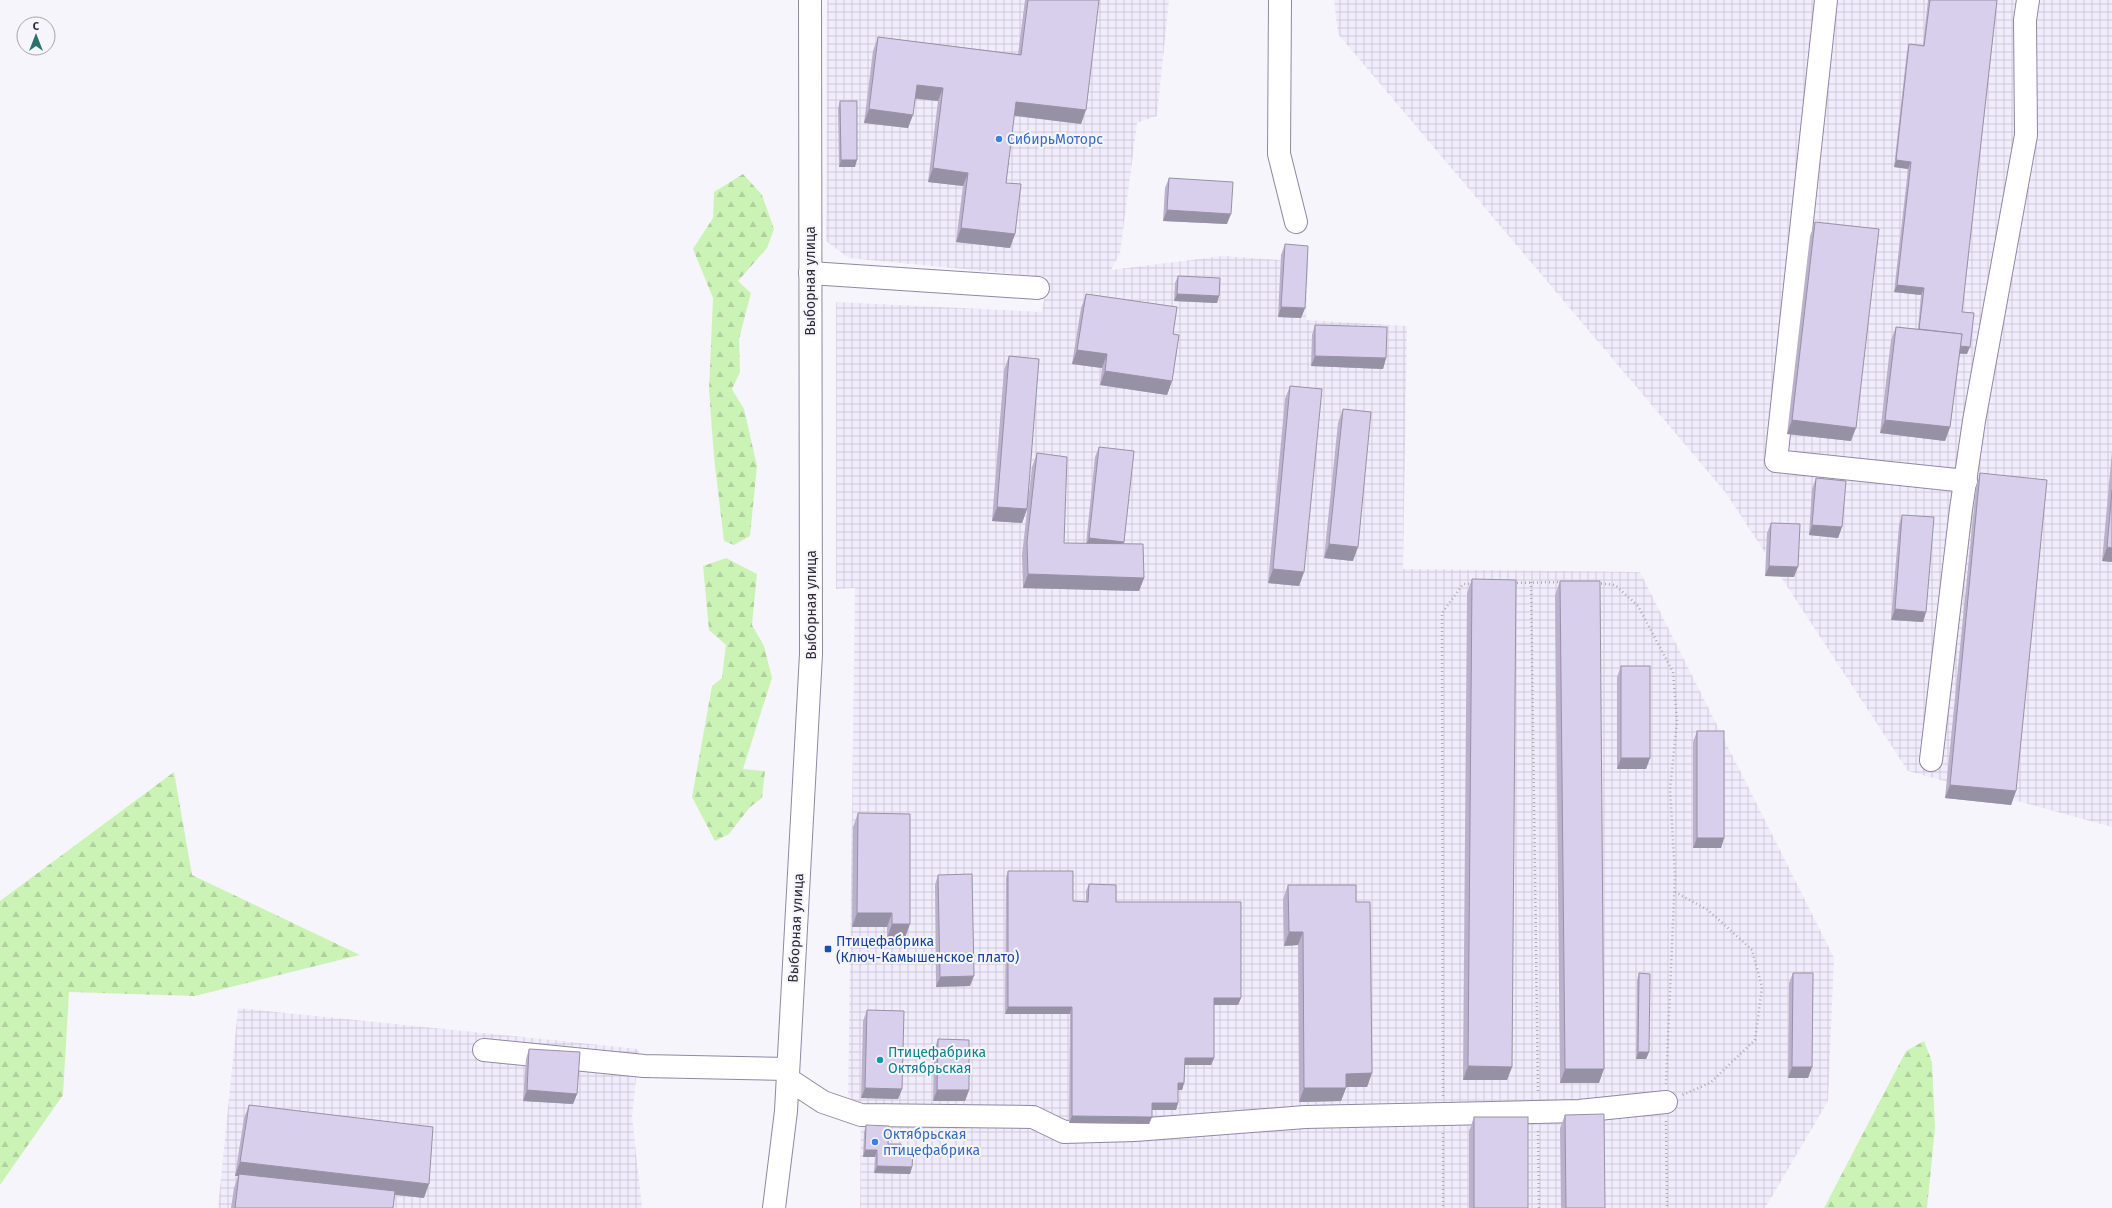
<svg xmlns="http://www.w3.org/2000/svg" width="2112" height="1208" viewBox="0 0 2112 1208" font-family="'Fira Sans',sans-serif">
<defs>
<pattern id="industrial-grid" width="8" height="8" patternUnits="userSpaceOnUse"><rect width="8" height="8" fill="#f0ecfb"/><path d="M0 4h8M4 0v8" fill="none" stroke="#cecad8"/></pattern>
<pattern id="forest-firs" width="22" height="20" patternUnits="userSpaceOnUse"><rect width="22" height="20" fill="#ccf3b6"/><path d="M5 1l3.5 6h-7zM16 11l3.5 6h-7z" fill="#b0d09d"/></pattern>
</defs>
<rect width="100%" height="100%" fill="#f6f5fb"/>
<g fill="url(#industrial-grid)">
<path d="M827,0H1169L1157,116L1137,123L1120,253L1111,270L1224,256L1308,262L1306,320L1407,326L1403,569L1640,572L1834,958L1828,1101L1765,1208H860L861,1115L848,1108L855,588L836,589V302L1042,312L1047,277L849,258L826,241Z"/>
<path d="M1334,0H2112V827L1908,771L1726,493L1338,34Z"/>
<path d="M238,1008L639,1049L632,1117L642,1208H218Z"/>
</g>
<g fill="url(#forest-firs)">
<path d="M743,174L762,195L774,229L767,248L738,281L751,293L739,339L740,372L732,389L744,409L757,466L750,536L734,545L724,541L714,457L709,390L713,298L693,249L713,218L714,192Z"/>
<path d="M726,558L757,574L752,625L764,646L772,678L743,769L765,771L762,798L750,807L729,834L715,841L692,797L712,686L722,678L726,645L709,630L703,566Z"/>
<path d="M174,772L192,875L360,955L195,996L69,992L63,1095L0,1185V901Z"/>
<path d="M1924,1041L1932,1062L1935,1128L1927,1208H1824L1906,1051Z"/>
</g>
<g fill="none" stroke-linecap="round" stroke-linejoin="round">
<g stroke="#9088a4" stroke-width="24">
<g id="minor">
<path d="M1280,0L1279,154L1296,222"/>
<path d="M1826,0L1776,461L1966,481"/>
<path d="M810,273L1038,288"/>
<path d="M1931,760L1961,509L1974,421L2026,135L2025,20L2028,0"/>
<path d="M484,1050L644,1066L788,1069"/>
<path d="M788,1079L823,1102L861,1115L1033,1117L1064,1132L1135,1130L1305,1117L1579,1111L1666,1102"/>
</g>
</g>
<g stroke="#9088a4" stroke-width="24">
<path id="major" d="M774,1208L786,1111L811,654L810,0"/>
</g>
<g stroke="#aeacb4" stroke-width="2.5" stroke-dasharray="1 3" stroke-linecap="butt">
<path d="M1531,582L1538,1094"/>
<path d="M1513,583L1562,582"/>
<path d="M1597,583L1615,585L1638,606L1673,672L1677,721L1670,789L1675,876L1666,1084"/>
<path d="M1675,892L1708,910L1752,950L1762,987L1755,1040L1710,1083L1682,1095"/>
<path d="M1443,1096L1442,613L1463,584H1474"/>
<path d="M1666,1121L1667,1208"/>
<path d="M1538,1131L1539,1208"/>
<path d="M1443,1133V1208"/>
</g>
<use href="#minor" stroke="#fff" stroke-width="22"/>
<use href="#major" stroke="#fff" stroke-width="22"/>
</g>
<g fill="#bab2cc">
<path d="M1025,0H1099L1081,124L1014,116L1006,183L1015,234L1010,248L956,242L963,186L928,182L938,101L915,99L908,128L864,123L873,51L878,37L1018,54Z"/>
<path d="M1928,0H1997L1962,312L1967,354H1960L1950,427L1945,441L1880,433L1891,340L1896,327L1918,329L1921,295L1894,292L1908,169L1894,167L1907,51L1909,44L1923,45Z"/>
<path d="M840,101L855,167H839L838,108Z"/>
<path d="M1169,178L1227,224L1163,221L1165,188Z"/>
<path d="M1815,222L1851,441L1787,434L1810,236Z"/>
<path d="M1285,244L1305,308L1301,318L1278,317L1281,255Z"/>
<path d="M1178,276L1219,296L1217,303L1174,301L1175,283Z"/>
<path d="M1086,294L1173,334L1172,381L1167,395L1100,385L1102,368L1072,364L1081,308Z"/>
<path d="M1315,325L1386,358L1383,369L1311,366L1312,335Z"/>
<path d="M1009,356L1027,509L1022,523L992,521L1004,370Z"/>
<path d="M1290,386L1304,572L1299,586L1268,583L1285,399Z"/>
<path d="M1343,409L1353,561L1324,558L1338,423Z"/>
<path d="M1099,447L1123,544L1144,578L1139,591L1023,588L1022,555L1032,467L1037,453L1064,543L1086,544L1095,457Z"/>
<path d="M2112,451V562L2102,561Z"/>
<path d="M1980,473L2016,791L2011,805L1945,798L1976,487Z"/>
<path d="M1816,478L1842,527L1838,538L1809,535L1812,489Z"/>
<path d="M1902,515L1926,612L1923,622L1891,620L1899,525Z"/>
<path d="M1771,523L1794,577L1765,576L1767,533Z"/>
<path d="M1472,579L1512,1067L1507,1080H1463L1467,593Z"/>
<path d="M1560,581L1599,1083H1560L1555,595Z"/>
<path d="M1621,666L1650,758L1646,769H1617V677Z"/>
<path d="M1697,731L1724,838L1721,848H1693V742Z"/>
<path d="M858,813L905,938H887V927H852L853,827Z"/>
<path d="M1008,871L1073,901H1086V891L1089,884L1116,902L1241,998L1238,1005H1214V1058L1211,1065H1185L1184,1083L1182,1090H1178V1103L1176,1110H1152V1117L1149,1124L1069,1123L1070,1014H1005L1006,878Z"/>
<path d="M938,875L970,986L936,987L935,885Z"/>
<path d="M1288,885L1356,902L1372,1073L1367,1087H1346L1341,1101L1299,1102L1298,945L1284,946L1283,899Z"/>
<path d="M1639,973L1649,1052L1646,1059H1636L1637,980Z"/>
<path d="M1793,973L1812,1067L1808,1078H1788L1789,983Z"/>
<path d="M867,1010L902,1089L898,1099L861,1098L863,1021Z"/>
<path d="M938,1039L969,1090L965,1101H933L934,1050Z"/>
<path d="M529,1049L577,1094L573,1104L523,1101L526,1059Z"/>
<path d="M249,1105L424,1198L395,1195L393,1208H231L234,1188L238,1176H235L244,1118Z"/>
<path d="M1565,1115L1605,1208H1561L1560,1128Z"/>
<path d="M1474,1117L1528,1208H1469V1131Z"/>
<path d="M866,1125L888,1144L901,1151L912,1167L910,1174L874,1173L875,1157H863L864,1132Z"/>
</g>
<g fill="#9791a6">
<path d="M917,85L943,88L938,101L912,98Z"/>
<path d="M1016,102L1086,110L1081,124L1011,115Z"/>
<path d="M869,109L913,115L908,128L864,123Z"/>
<path d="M841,160H857L855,167H839Z"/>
<path d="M1896,160L1911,162L1908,169L1894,167Z"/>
<path d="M933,168L968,173L963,186L928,182Z"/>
<path d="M1167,210L1231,214L1227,224L1163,221Z"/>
<path d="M961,228L1015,234L1010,248L956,242Z"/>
<path d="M1897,285L1924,288L1921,295L1894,292Z"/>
<path d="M1177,294L1219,296L1217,303L1174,301Z"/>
<path d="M1281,307L1305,308L1301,318L1278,317Z"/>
<path d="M1959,346L1970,347L1967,354L1956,353Z"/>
<path d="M1077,350L1107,354L1102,368L1072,364Z"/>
<path d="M1315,356L1386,358L1383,369L1311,366Z"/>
<path d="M1105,371L1172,381L1167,395L1100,385Z"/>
<path d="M1792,420L1856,428L1851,441L1787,434Z"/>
<path d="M1885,420L1950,427L1945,441L1880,433Z"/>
<path d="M997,507L1027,509L1022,523L992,521Z"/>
<path d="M1812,525L1842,527L1838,538L1809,535Z"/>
<path d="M1089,538L1124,542L1120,552L1085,548Z"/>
<path d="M1329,544L1358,547L1353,561L1324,558Z"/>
<path d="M2107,547L2112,548V562L2102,561Z"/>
<path d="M1769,566L1798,567L1794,577L1765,576Z"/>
<path d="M1273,569L1304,572L1299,586L1268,583Z"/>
<path d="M1028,574L1144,578L1139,591L1023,588Z"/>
<path d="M1895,609L1926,612L1923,622L1891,620Z"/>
<path d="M1621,758H1650L1646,769H1617Z"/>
<path d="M1950,785L2016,791L2011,805L1945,798Z"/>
<path d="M1697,838H1724L1721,848H1693Z"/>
<path d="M857,913H892L887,927H852Z"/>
<path d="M892,924H910L905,938H887Z"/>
<path d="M1289,932H1303L1298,945L1284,946Z"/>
<path d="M974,976L970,986L936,987L940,977Z"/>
<path d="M1214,998H1241L1238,1005H1211Z"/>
<path d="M1008,1007H1072L1070,1014H1005Z"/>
<path d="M1638,1052H1649L1646,1059H1636Z"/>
<path d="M1185,1058H1214L1211,1065H1182Z"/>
<path d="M1468,1066L1512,1067L1507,1080H1463Z"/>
<path d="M1792,1067H1812L1808,1078H1788Z"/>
<path d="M1565,1069H1604L1599,1083H1560Z"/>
<path d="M1372,1073L1367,1087H1341L1346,1074Z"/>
<path d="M1178,1083H1184L1182,1090H1176Z"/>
<path d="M865,1088L902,1089L898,1099L861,1098Z"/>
<path d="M1304,1088H1346L1341,1101L1299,1102Z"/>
<path d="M527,1090L577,1094L573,1104L523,1101Z"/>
<path d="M937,1090H969L965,1101H933Z"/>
<path d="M1152,1103H1178L1176,1110H1150Z"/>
<path d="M1072,1116L1152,1117L1149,1124L1069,1123Z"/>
<path d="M865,1150H877L875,1157H863Z"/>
<path d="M240,1162L429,1184L424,1198L238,1176L239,1174L238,1176H235Z"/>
<path d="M877,1166L912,1167L910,1174L874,1173Z"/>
</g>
<g fill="#d8cfed" stroke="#9791a6">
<path d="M1028,0H1099L1086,110L1016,102L1006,183L1021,184L1015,234L961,228L968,173L933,168L943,88L917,85L913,115L869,109L878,37L1021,55Z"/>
<path d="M1930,0H1997L1962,312L1974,313L1970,347L1960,346L1962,334L1919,329L1924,288L1897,285L1911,162L1896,160L1909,44L1924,46Z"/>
<path d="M840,101H857V160H841Z"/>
<path d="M1169,178L1233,182L1231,214L1167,210Z"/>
<path d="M1815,222L1879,229L1856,428L1792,420Z"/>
<path d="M1285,244L1308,246L1305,308L1281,307Z"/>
<path d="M1178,276L1220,278L1219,296L1177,294Z"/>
<path d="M1086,294L1177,307L1173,334L1179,335L1172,381L1105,371L1107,354L1077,350Z"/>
<path d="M1315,325L1387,327L1386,358L1315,356Z"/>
<path d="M1896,327L1962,334L1950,427L1885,420Z"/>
<path d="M1009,356L1039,359L1027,509L997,507Z"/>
<path d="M1290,386L1322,389L1304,572L1273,569Z"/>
<path d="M1343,409L1371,412L1358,547L1329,544Z"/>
<path d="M1099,447L1134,451L1124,542L1089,538Z"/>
<path d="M1037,453L1067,457L1064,543L1143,544L1144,578L1028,574L1027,542Z"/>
<path d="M1980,473L2047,480L2016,791L1950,785Z"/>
<path d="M1816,478L1846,481L1842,527L1812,525Z"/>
<path d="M2112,490V548L2107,547Z"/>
<path d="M1902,515L1934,517L1926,612L1895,609Z"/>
<path d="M1771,523L1800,524L1798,567L1769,566Z"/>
<path d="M1472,579L1516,580L1512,1067L1468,1066Z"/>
<path d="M1560,581H1600L1604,1069H1565Z"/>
<rect x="1621" y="666" width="29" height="92"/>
<rect x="1697" y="731" width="27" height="107"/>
<path d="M858,813L910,814V924H892V913H857Z"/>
<path d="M1008,871H1073V901L1088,902L1089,884L1116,885V902H1241V998H1214V1058H1185L1184,1083H1178V1103H1152V1117L1072,1116V1007H1008Z"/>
<path d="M972,874L974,976L940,977L938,875Z"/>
<path d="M1288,885H1356V902H1370L1372,1073L1346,1074V1088H1304L1303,932H1289Z"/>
<path d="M1639,973L1650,974L1649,1052H1638Z"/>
<path d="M1793,973H1813L1812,1067H1792Z"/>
<path d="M867,1010L904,1011L902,1089L865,1088Z"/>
<path d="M938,1039L969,1040V1090H937Z"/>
<path d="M529,1049L580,1052L577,1094L527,1090Z"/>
<path d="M249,1105L433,1127L429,1184L240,1162Z"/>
<path d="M1604,1114L1605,1208H1566L1565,1115Z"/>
<rect x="1474" y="1117" width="54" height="91"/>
<path d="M866,1125L889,1126L888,1144H901V1151L913,1152L912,1167L877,1166V1150H865Z"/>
<path d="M239,1174L395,1191L393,1208H235Z"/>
</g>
<g fill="#3f7fe0" stroke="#f6f5fb" stroke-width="1.5">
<circle cx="999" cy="139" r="4"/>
<circle cx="875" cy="1142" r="4"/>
</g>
<rect fill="#1a4fb4" stroke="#f6f5fb" stroke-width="1.5" x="824" y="945" width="8" height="8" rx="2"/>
<circle fill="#0f9aa8" stroke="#f6f5fb" stroke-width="1.5" cx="880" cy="1060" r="4"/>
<g text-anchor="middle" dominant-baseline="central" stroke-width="4" stroke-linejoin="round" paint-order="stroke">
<g font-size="14" fill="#366cbe" stroke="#f6f5fb" text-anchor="start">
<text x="1007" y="139">СибирьМоторс</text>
<text x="883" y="1134">Октябрьская<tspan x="883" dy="16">птицефабрика</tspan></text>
</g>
<g font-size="14" fill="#2d2935" stroke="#f6f5fb">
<text transform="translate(810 281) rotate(-90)">Выборная улица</text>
<text transform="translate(811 605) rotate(-90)">Выборная улица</text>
<text transform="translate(796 928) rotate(-87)">Выборная улица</text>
</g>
<g font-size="14" fill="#164399" stroke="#f6f5fb" text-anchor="start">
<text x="836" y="941">Птицефабрика<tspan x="836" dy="16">(Ключ-Камышенское плато)</tspan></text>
</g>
<g font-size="14" fill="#0d838f" stroke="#f6f5fb" text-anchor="start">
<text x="888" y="1052">Птицефабрика<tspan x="888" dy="16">Октябрьская</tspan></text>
</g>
</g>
<g transform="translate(36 36)"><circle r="19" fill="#f6f5fb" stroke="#a6a3ac"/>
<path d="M0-3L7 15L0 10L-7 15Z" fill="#2a726b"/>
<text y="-6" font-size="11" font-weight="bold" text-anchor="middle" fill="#2d2935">С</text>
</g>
</svg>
